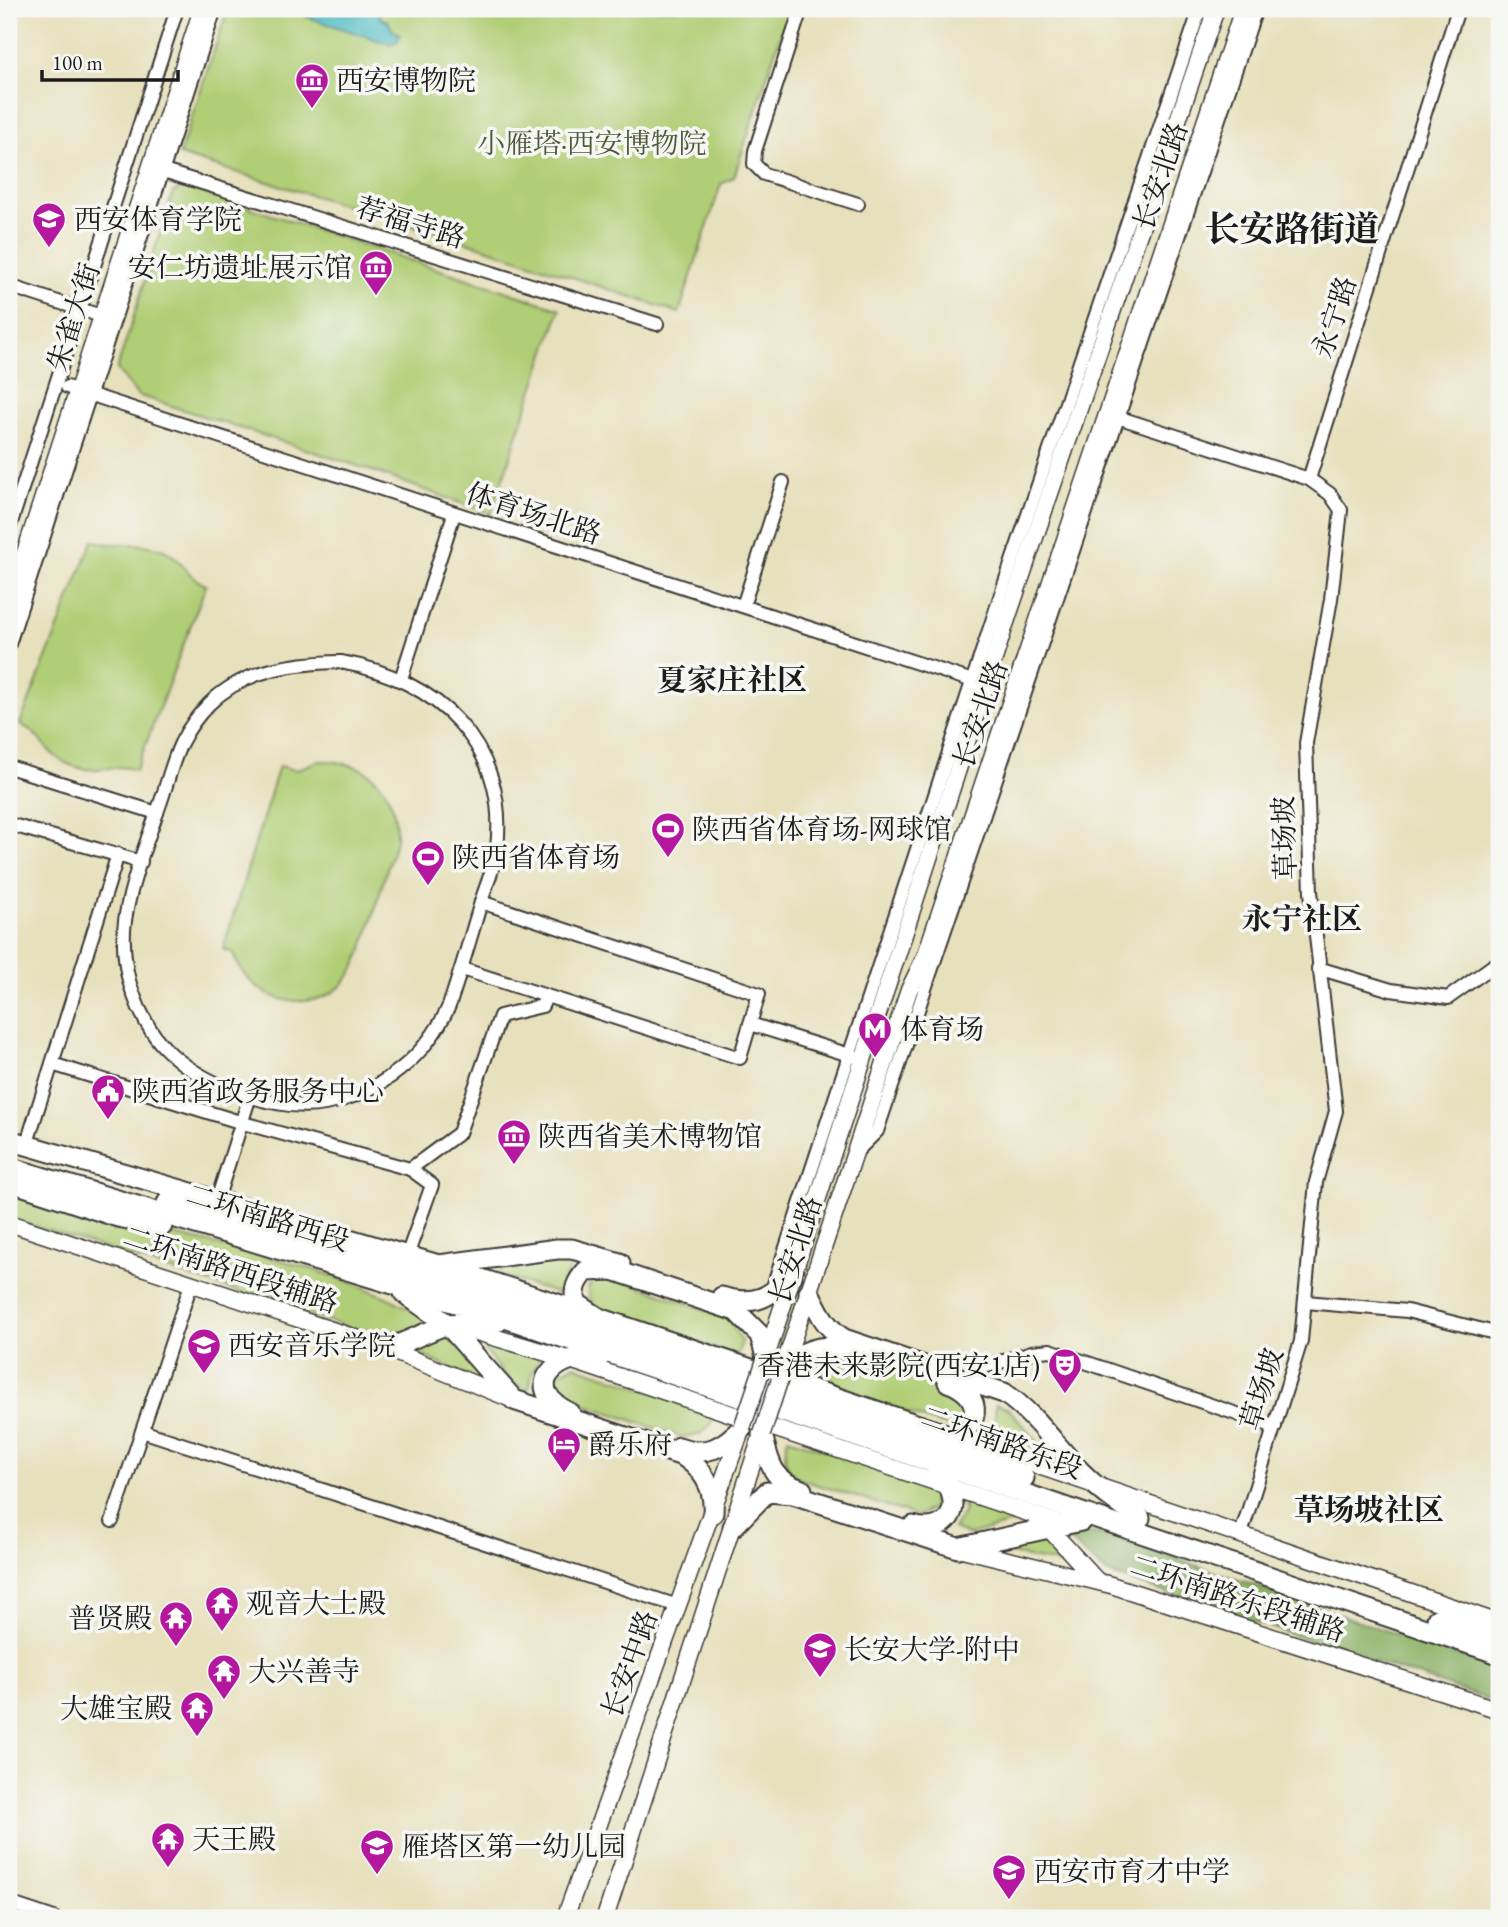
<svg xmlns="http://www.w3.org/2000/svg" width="1508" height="1927" viewBox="0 0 1508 1927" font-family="'EB Garamond','Noto Serif SC',serif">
<rect width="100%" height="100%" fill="#f6f6f2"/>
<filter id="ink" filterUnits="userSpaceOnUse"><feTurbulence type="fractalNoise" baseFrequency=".0143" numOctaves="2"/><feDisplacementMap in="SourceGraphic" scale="14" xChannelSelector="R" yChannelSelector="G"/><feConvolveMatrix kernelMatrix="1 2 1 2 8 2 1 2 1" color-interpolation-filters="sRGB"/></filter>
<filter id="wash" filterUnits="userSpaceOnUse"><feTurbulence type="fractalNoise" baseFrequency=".00686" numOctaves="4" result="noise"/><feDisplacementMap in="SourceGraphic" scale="28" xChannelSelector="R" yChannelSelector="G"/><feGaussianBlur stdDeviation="1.57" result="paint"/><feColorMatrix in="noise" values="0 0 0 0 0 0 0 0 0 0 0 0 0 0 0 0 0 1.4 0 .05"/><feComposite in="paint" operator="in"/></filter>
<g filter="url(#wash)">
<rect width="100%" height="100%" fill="#e7e0bc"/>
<g fill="#b0ce75" stroke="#667548" stroke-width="2">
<path d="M228,9H789L734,177L721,184L679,313L480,246L179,155Z"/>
<path d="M186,187L560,309L491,514L367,469L137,395L117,369L173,192Z"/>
<path d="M93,540C117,550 133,538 164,550C182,558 187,578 206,585L136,770C110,761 96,778 66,763C46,754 40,733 20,724Z"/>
<path d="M318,761C371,760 398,789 396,841C388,865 381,889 374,913C359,962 348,1009 286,1000C260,996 242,976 232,952L223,949L279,766L296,770Z"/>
<path d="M9,1189C41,1200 73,1212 106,1220C217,1246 338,1263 437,1324L385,1339L9,1218Z"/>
<path d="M565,1262L572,1263L559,1294L496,1274L505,1267Z"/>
<path d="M614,1277L728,1318L742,1342L737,1356L594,1307C579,1284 593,1279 614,1277Z"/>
<path d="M450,1336L480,1372L477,1381L415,1352Z"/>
<path d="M478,1339L537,1354L539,1359L532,1373L529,1389C506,1386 491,1357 478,1339Z"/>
<path d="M831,1356L854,1360L958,1392L969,1413L955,1429L805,1380L809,1371Z"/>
<path d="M574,1365L716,1413C709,1431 700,1438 681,1437L560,1396L555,1382L557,1374Z"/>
<path d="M996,1404L1008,1408L1049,1454L1048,1458L991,1439L988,1431L995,1419Z"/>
<path d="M788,1438L924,1482L932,1489L933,1508L917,1516L799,1479C783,1468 783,1455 788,1438Z"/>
<path d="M963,1498L1019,1516L1016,1522L970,1535L953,1529L964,1511Z"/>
<path d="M1044,1538L1071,1566L991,1550Z"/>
</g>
<path fill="#8cb166" stroke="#546641" stroke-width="2" d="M1078,1532L1104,1534L1499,1669V1703L1107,1573L1071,1542L1070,1534Z"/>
<path fill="#4bbac2" stroke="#346b6f" stroke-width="2" d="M310,9H370L380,13V18L388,21L392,30L400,34L398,41L390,44L306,17Z"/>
</g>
<g filter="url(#ink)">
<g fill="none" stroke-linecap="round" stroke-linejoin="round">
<g stroke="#3a3934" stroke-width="16">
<g id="minor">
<path d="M801,9L755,151L754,164L764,174L858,204"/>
<path d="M157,169L657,324"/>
<path d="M9,286L101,316"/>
<path d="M67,387L979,683"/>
<path d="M1108,414L1309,479L1330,494L1341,510L1331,599L1306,743L1311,892L1336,1111L1316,1182L1301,1341L1241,1534"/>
<path d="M1309,479L1458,9"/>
<path d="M9,529L177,9"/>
<path d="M9,554L13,556"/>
<path d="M743,606L783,482"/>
<path d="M9,644L215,9"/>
<path d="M341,662C437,679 509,745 497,848C495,865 487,883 482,899C471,935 461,971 449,1006C426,1057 381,1093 325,1104C275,1113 200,1084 165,1048C151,1034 139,1011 133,993C126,975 123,950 124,930C127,889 149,837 162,798C168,780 173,760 181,743C188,729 198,715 209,704C244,669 294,663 341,662Z"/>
<path d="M401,679L454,514"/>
<path d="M9,767L157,813"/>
<path d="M9,824L141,862"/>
<path d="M481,902L759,994L750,1024L856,1057"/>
<path d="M1318,968L1391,990L1448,998L1494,965H1499"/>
<path d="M462,969L740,1058L750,1024"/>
<path d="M52,1064L243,1123L410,1169L459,1133L500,1016L542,1006L546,997"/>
<path d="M26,1146L118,854"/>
<path d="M856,1152L877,1131L1256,9"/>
<path d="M217,1200L250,1096"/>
<path d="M407,1256L432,1185L410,1169"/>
<path d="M771,1293L1001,594L1200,9"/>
<path d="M1306,1302L1407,1311L1499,1334"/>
<path d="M976,1384L981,1368L1032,1352L1050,1350L1275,1427"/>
<path d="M142,1431L678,1606"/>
<path d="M112,1521L191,1284"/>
<path d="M9,1903L54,1918"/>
</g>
</g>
<g stroke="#3a3934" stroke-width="19">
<g id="major">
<path d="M9,602L202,9"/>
<path d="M9,1223L377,1345L514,1400"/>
<path d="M460,1327L567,1359L1061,1524"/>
<path d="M766,1357L1009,613L1216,9"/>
<path d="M785,1363L909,990L925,957L1243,9"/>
<path d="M954,1437L1499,1623"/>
<path d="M1042,1521L1097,1581"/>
<path d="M958,1548L1111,1585L1499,1710"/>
<path d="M565,1918L742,1428"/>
<path d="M605,1918L762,1434"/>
</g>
</g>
<g stroke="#3a3934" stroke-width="23">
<g id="highway">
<path d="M9,1140L439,1265L470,1287"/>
<path d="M9,1167L511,1320L1499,1654"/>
<path d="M9,1181L118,1217L162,1226"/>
<path d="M167,1203C456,1282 741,1380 1024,1478"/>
<path d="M439,1265L557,1249H572L620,1263"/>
<path d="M457,1271L585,1313"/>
<path d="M809,1292C819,1312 825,1327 844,1339L1004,1393C1034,1413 1055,1445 1080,1471C1098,1489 1118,1504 1140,1518"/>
<path d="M404,1293L447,1324L514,1400L683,1456C703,1469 715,1488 713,1513"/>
<path d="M722,1297C755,1307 769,1297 792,1276"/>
<path d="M377,1345L400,1344L447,1324L499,1321"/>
<path d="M766,1357L760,1335L736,1311L613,1270L586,1271C577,1281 573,1289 576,1303L599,1318L954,1437"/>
<path d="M785,1363C810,1348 827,1342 856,1352"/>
<path d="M570,1413C519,1388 555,1352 601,1356"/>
<path d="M762,1434C769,1462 771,1480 802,1490"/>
<path d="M943,1439C982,1432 986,1395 948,1382"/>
<path d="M679,1447C707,1457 722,1448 742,1428"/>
<path d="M913,1526C937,1533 960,1520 951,1492C948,1481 941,1473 934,1464"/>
<path d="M733,1527L767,1492L793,1494L958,1548L1081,1521"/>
<path d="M1437,1619L1499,1639"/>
</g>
</g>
<use href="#minor" stroke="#fff" stroke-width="12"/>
<use href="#major" stroke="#fff" stroke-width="16"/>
<use href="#highway" stroke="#fff" stroke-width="19"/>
<g stroke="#3a3934" stroke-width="19" stroke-linecap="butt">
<g id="major-bridge">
<path d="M742,1428L766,1357"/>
<path d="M762,1434L785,1363"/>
</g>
</g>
<use href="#major-bridge" stroke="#fff" stroke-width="16"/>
</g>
</g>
<defs>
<g id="museum-pin" transform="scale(1.75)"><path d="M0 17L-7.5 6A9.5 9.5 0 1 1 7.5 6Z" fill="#b5179e" stroke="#f6f6f2"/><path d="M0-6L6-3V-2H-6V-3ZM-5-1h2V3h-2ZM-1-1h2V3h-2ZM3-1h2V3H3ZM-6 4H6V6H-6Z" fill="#fff"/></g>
<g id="university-pin" transform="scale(1.75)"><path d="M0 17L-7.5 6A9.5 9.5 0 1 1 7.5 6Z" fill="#b5179e" stroke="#f6f6f2"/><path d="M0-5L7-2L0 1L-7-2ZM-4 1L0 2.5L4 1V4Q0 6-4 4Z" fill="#fff"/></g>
<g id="stadium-pin" transform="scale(1.75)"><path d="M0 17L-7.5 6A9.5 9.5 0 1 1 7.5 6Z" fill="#b5179e" stroke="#f6f6f2"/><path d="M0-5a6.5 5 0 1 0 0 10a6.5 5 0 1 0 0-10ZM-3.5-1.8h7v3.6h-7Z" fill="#fff"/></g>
<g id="metro-pin" transform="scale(1.75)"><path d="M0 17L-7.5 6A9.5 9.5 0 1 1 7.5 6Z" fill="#b5179e" stroke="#f6f6f2"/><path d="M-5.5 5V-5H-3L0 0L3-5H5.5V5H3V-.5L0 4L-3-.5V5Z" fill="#fff"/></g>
<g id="civic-pin" transform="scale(1.75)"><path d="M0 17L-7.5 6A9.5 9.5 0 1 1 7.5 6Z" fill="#b5179e" stroke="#f6f6f2"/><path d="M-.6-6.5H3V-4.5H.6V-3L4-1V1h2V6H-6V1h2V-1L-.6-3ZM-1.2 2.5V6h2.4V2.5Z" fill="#fff"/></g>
<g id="theatre-pin" transform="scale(1.75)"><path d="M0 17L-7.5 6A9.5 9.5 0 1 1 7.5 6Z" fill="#b5179e" stroke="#f6f6f2"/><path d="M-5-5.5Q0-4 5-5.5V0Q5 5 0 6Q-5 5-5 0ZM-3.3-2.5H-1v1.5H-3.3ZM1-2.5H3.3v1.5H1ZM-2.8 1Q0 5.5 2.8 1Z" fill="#fff"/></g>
<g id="hotel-pin" transform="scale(1.75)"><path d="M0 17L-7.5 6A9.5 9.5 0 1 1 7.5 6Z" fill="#b5179e" stroke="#f6f6f2"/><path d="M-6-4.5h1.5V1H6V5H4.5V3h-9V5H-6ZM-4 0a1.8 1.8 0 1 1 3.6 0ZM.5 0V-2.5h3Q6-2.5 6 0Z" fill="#fff"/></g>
<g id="temple-pin" transform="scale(1.75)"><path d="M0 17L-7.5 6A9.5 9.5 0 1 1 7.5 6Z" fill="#b5179e" stroke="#f6f6f2"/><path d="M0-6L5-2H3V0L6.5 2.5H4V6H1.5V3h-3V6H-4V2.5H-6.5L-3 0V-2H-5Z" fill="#fff"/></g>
<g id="school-pin" transform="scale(1.75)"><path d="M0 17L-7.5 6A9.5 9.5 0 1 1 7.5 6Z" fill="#b5179e" stroke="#f6f6f2"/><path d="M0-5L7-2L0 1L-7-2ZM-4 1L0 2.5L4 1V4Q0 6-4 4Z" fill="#fff"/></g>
</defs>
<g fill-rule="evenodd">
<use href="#museum-pin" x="312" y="80"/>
<use href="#university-pin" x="49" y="219"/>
<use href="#museum-pin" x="376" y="267"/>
<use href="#stadium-pin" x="668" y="829"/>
<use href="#stadium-pin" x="428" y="857"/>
<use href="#metro-pin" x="875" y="1029"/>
<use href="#civic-pin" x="108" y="1091"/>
<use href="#museum-pin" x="514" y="1136"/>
<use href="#university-pin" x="204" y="1345"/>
<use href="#theatre-pin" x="1065" y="1365"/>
<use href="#hotel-pin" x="564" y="1444"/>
<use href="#temple-pin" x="222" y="1603"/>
<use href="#temple-pin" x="176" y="1618"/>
<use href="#school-pin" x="820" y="1649"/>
<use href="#temple-pin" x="224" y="1671"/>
<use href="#temple-pin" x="197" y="1708"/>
<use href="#temple-pin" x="168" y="1839"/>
<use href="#school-pin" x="377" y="1846"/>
<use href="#school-pin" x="1009" y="1871"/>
</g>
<g text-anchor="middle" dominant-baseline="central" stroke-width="7" stroke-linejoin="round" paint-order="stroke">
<g font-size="28" fill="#1c1c1c" stroke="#f6f6f2" text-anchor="start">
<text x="336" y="80">西安博物院</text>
<text x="74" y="219">西安体育学院</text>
<text x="352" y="267" text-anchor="end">安仁坊遗址展示馆</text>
<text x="692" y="829">陕西省体育场-网球馆</text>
<text x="452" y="857">陕西省体育场</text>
<text x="900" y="1029">体育场</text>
<text x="132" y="1091">陕西省政务服务中心</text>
<text x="538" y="1136">陕西省美术博物馆</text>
<text x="228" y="1345">西安音乐学院</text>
<text x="1040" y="1365" text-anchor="end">香港未来影院(西安1店)</text>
<text x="588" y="1444">爵乐府</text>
<text x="246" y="1603">观音大士殿</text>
<text x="152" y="1618" text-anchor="end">普贤殿</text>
<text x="844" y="1649">长安大学-附中</text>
<text x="248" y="1671">大兴善寺</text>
<text x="172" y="1708" text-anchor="end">大雄宝殿</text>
<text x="192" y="1839">天王殿</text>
<text x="402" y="1846">雁塔区第一幼儿园</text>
<text x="1034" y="1871">西安市育才中学</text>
</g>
<g font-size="28" fill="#505a3b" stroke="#f6f6f2">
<text x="592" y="143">小雁塔·西安博物院</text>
</g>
<g font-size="28" fill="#1c1c1c" stroke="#f6f6f2">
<text transform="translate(1160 176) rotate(-71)">长安北路</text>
<text transform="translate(411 222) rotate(17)">荐福寺路</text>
<text transform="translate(73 317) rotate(-72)">朱雀大街</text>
<text transform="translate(1334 317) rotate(-72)">永宁路</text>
<text transform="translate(534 513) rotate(18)">体育场北路</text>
<text transform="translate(980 714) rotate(-71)">长安北路</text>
<text transform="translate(1284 838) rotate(-92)">草场坡</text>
<text transform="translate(268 1217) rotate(17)">二环南路西段</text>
<text transform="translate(795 1250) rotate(-72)">长安北路</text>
<text transform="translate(231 1269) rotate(18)">二环南路西段辅路</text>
<text transform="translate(1261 1389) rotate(-73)">草场坡</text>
<text transform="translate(1002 1442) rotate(19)">二环南路东段</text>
<text transform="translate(1238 1598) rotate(18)">二环南路东段辅路</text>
<text transform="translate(629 1664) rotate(-70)">长安中路</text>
</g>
<g font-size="30" font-weight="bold" fill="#1c1c1c" stroke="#f6f6f2">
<text x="732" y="679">夏家庄社区</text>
<text x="1302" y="918">永宁社区</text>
<text x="1369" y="1509">草场坡社区</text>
</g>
<g font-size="35" font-weight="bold" fill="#1c1c1c" stroke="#f6f6f2">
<text x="1292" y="228">长安路街道</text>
</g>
</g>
<rect width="1508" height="1927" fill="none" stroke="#f6f6f2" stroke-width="35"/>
<path d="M42 70v10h136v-10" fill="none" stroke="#1c1c1c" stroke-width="3.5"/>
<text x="52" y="70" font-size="21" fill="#1c1c1c" stroke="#f6f6f2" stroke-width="5" paint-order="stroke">100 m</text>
</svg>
